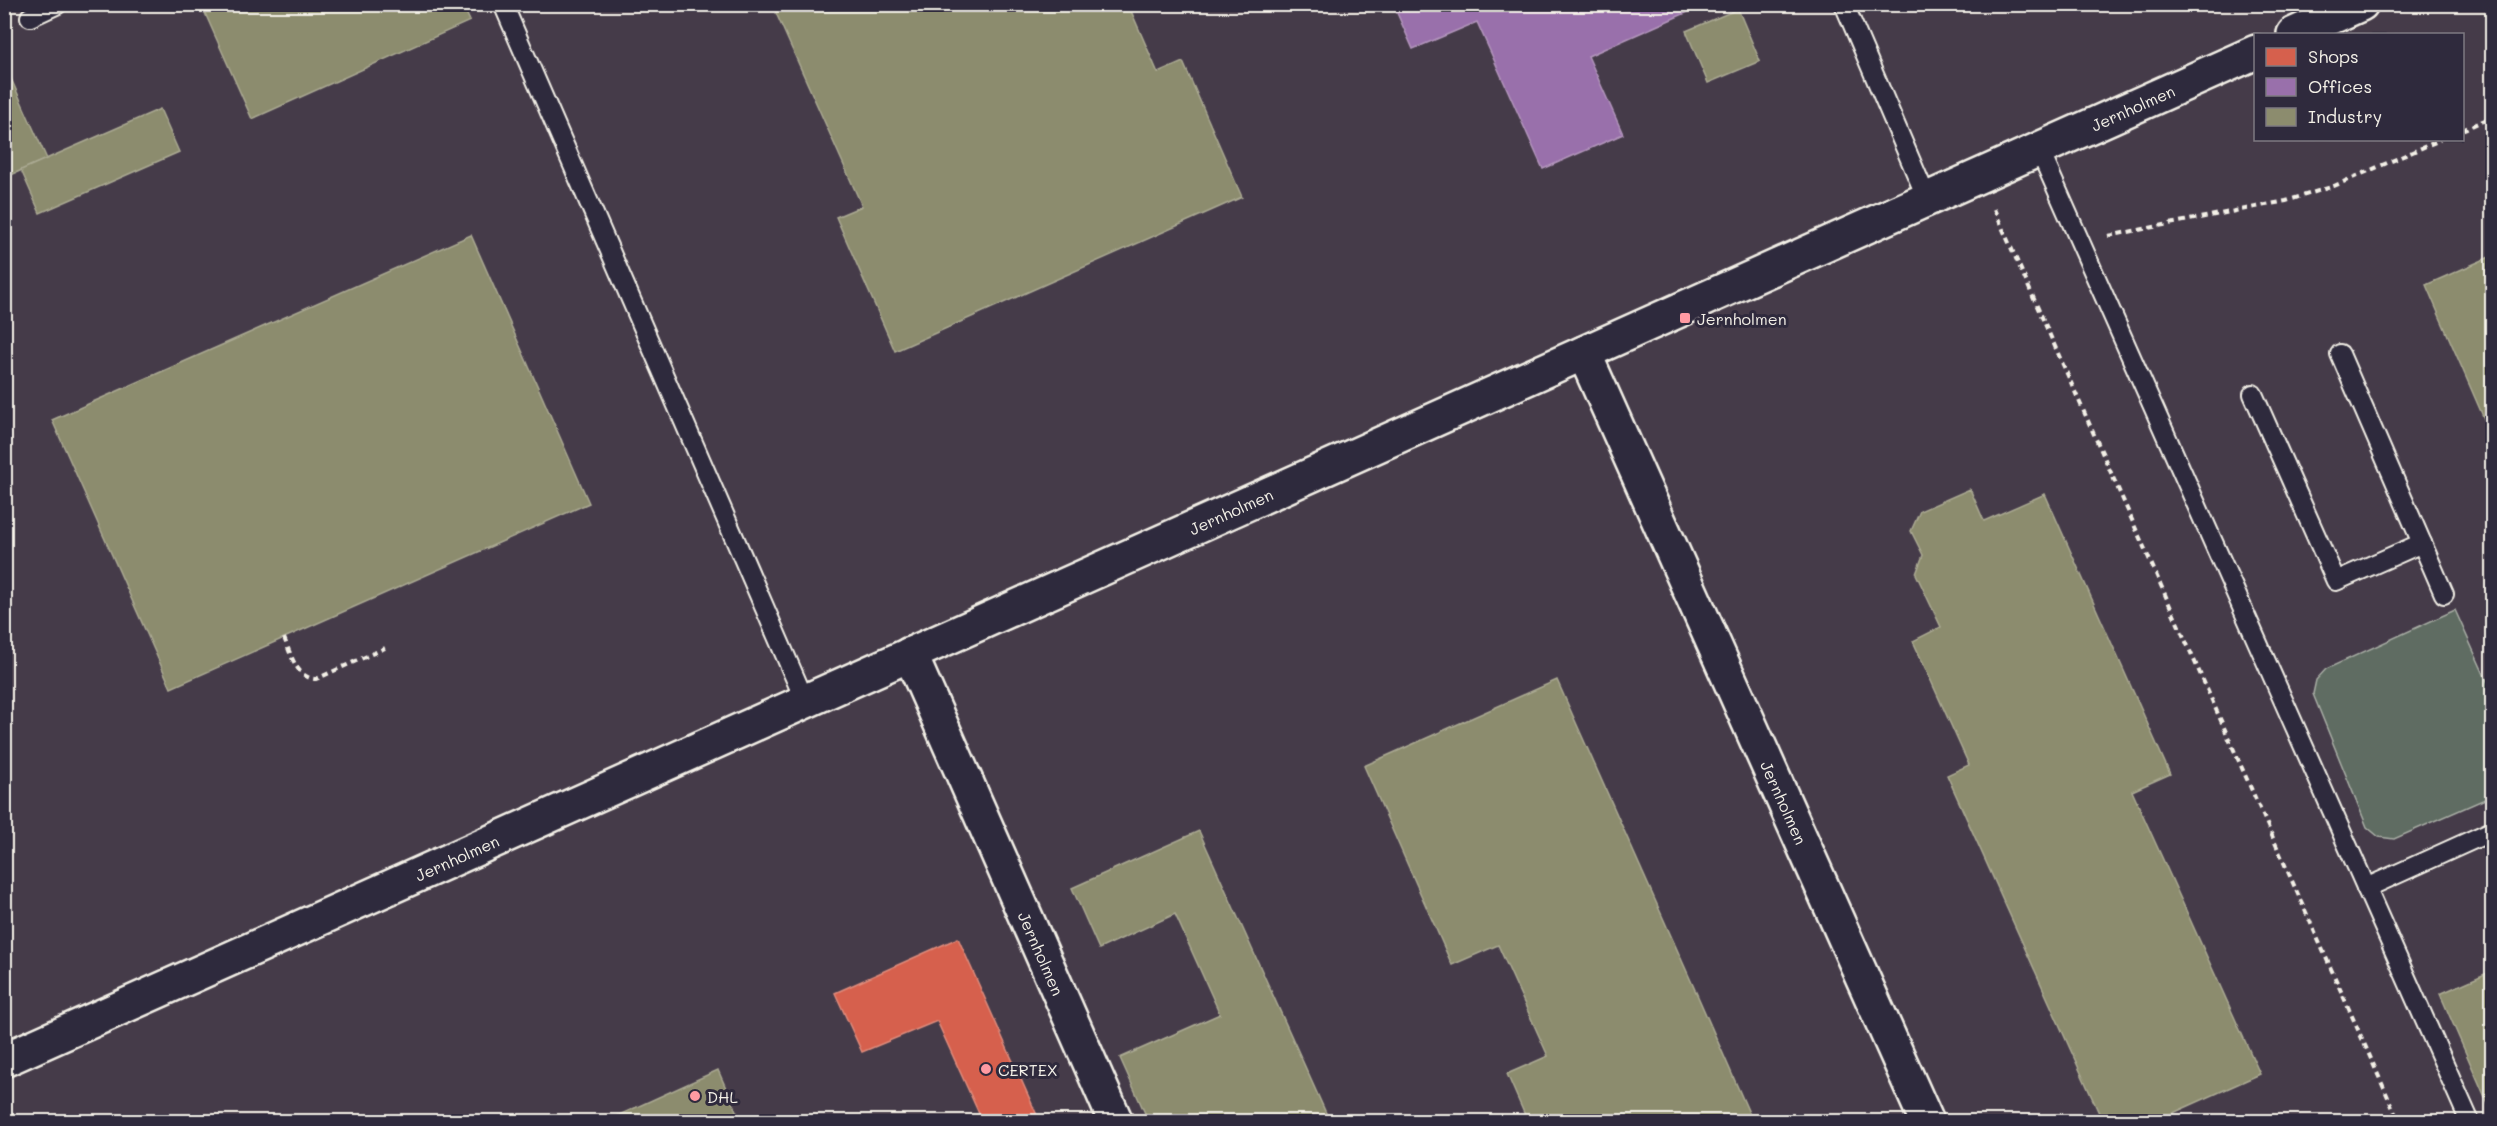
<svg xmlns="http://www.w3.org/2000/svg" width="2497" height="1126" viewBox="0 0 2497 1126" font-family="Mali,sans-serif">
<rect width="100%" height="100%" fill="#2f2a3d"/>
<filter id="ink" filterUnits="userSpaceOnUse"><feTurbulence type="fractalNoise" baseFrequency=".0167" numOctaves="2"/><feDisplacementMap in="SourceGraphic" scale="12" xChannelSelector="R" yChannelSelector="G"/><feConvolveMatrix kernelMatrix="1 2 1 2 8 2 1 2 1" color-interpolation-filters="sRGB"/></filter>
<g filter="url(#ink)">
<path fill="#453a4a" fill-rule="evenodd" d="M5,5H2492V1121H5ZM2256,34H2462V140H2256Z"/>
<path fill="#5e6c62" stroke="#a9aea5" stroke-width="1.5" d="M2455,610L2492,692V796L2394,839L2379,837L2367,827L2313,694L2316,680L2326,669Z"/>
<path fill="#d6604d" stroke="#df8c7c" stroke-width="1.5" d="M958,938L1040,1122H973L981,1118L937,1021L862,1052L835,993Z"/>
<path fill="#9970ab" stroke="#b497bd" stroke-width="1.5" d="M1393,4H1696L1697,8L1588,56L1623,134L1543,169L1477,22L1413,49Z"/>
<g fill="#8c8c6e" stroke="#abaa93" stroke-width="1.5">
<path d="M201,4H462L470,21L252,119Z"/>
<path d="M772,4H1128L1158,73L1183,62L1242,197L895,351L836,217L862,206Z"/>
<path d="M1738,9L1760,61L1708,83L1686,31Z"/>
<path d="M4,63L47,159L4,178Z"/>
<path d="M160,109L179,152L40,213L21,170Z"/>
<path d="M471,235L589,503L171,688L52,420Z"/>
<path d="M2492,256V437L2426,285Z"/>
<path d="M1970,489L1984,521L2045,494L2170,774L2132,791L2260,1074L2153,1122H2103L1947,775L1969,765L1913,641L1941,627L1916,574L1923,555L1911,531L1920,511Z"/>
<path d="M1557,680L1696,992L1753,1122H1528L1507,1074L1548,1056L1498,945L1452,965L1364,766Z"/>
<path d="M1199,831L1330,1122H1149L1120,1058L1220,1014L1175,914L1099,949L1072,888Z"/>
<path d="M2492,971V1113L2440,994Z"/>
<path d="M718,1070L741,1122H604Z"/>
</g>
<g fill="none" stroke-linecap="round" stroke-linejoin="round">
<g stroke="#f4f1e8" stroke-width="22">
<g id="lane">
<path d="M503,4L805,701"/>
<path d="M1844,4L1927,199"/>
<path d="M30,17L58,4"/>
<path d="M2039,149L2470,1122"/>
<path d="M2340,354L2444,594"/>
<path d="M2253,394L2336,581L2422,543"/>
<path d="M2366,888L2492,831"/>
</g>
</g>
<g stroke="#f4f1e8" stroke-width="38">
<g id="street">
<path d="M2294,34L2361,4"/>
<path id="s1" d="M1584,353L1927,1122"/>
<path id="s2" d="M910,654L1116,1122"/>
<path id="s3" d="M4,1060L2256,52"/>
</g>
</g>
<g stroke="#f4f1e8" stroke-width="4" stroke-dasharray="6 4.5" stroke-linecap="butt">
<path d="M2462,130L2492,117"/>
<path d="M1994,209L2399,1122"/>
<path d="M2108,236L2286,201L2334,186L2440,140"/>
<path d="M284,638C291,654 296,678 316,679L385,648"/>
</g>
<use href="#lane" stroke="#2f2a3d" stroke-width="18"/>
<use href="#street" stroke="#2f2a3d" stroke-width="33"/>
</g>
</g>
<g fill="#ff9aa2" stroke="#2f2a3d" stroke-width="2">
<rect x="1679" y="312" width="12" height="12" rx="3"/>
<circle cx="986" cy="1069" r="6"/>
<circle cx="695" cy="1096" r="6"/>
</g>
<g text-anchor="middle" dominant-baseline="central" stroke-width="6" stroke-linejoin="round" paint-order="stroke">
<g font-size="16" fill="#f4f1e8" stroke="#2f2a3d">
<text stroke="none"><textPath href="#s3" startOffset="2332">Jernholmen</textPath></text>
<text stroke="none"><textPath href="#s3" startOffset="1344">Jernholmen</textPath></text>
<text stroke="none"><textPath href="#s1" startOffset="492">Jernholmen</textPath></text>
<text stroke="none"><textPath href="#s3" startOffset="496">Jernholmen</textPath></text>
<text stroke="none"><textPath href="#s2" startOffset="327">Jernholmen</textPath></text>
</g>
<g font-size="16" fill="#f4f1e8" stroke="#2f2a3d" text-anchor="start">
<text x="1697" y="318">Jernholmen</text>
<text x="998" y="1069">CERTEX</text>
<text x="707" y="1096">DHL</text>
</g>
</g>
<rect width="2497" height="1126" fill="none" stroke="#2f2a3d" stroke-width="24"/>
<rect x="12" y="12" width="2473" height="1102" fill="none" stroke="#f4f1e8" stroke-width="2" filter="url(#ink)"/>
<rect x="2254" y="33" width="210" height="108" fill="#2f2a3d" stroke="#7e7a81" stroke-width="1.5"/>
<rect x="2266" y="48" width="30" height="18" fill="#d6604d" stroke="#7e7a81" stroke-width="1.5"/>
<text x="2308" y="63" font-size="18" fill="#f4f1e8">Shops</text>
<rect x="2266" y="78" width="30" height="18" fill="#9970ab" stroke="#7e7a81" stroke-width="1.5"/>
<text x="2308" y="93" font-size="18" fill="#f4f1e8">Offices</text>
<rect x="2266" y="108" width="30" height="18" fill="#8c8c6e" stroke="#7e7a81" stroke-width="1.5"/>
<text x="2308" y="123" font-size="18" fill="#f4f1e8">Industry</text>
</svg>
